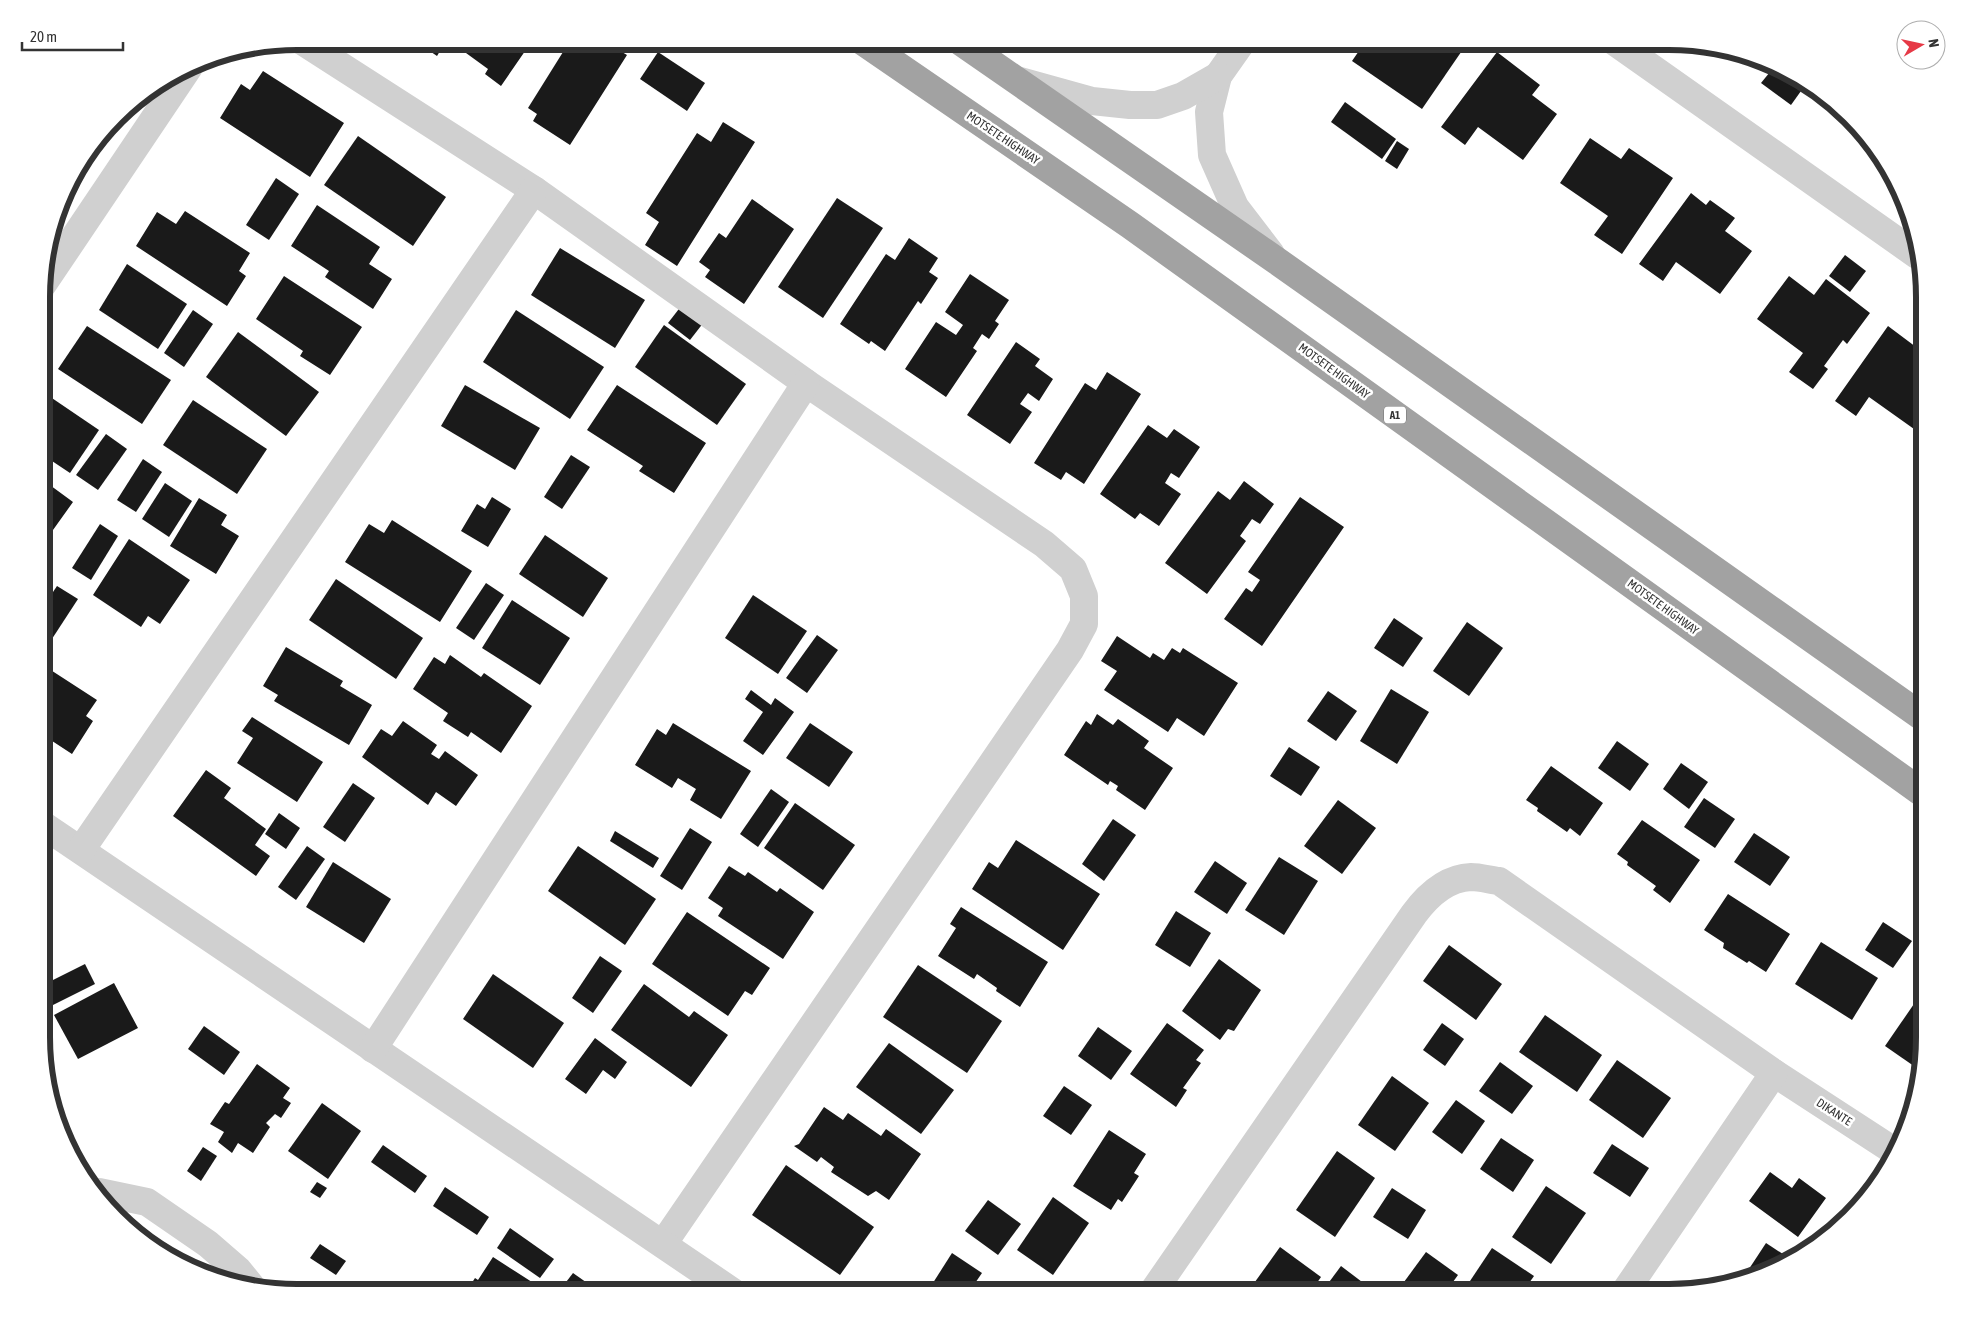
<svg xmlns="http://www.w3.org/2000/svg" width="1966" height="1334" viewBox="0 0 1966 1334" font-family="'Asap Condensed',sans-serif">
<rect width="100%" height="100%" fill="#fff"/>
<g fill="#1a1a1a">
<path d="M419,41H446L437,56L418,43Z"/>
<path d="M474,41H532L501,86L485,74L488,69L466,53Z"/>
<path d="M573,41H622L617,49L627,55L570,145L533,121L537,114L528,108L568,44L570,46Z"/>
<path d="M1365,42H1468L1422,109L1352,61Z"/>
<path d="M658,52L705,83L687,111L640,79Z"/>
<path d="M1497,52L1540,85L1532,95L1557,114L1523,160L1478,127L1465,145L1441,127Z"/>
<path d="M1774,67L1806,84L1791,105L1761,83Z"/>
<path d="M263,71L344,123L310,177L220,118L241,84L250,90Z"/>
<path d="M1345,102L1396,139L1382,159L1331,122Z"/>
<path d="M723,122L755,142L677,266L645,245L659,222L646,213L697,133L711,142Z"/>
<path d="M358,136L446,197L413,246L324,185Z"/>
<path d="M1590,138L1621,159L1629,148L1673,178L1622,254L1594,235L1608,216L1560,183Z"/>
<path d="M1397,141L1409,149L1397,169L1385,161Z"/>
<path d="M276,178L299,194L269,240L246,225Z"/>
<path d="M1691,193L1706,205L1710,200L1735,218L1725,231L1752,251L1720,294L1676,262L1663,281L1639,264Z"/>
<path d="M837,198L883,228L823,318L778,287Z"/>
<path d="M752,199L794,229L744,304L705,277L710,270L699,262L719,233L726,238Z"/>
<path d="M317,205L380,247L369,264L392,279L373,309L325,277L329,271L291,246Z"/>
<path d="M185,211L250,253L239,271L246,276L227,306L136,246L157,212L176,224Z"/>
<path d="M909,238L938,258L929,272L938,278L921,304L918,301L885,351L871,341L869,344L840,324L886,254L895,260Z"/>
<path d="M560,248L645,300L615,348L531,295Z"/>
<path d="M1845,255L1866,271L1850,292L1829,276Z"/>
<path d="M127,264L187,304L158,349L99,310Z"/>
<path d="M970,274L1009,300L995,321L999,324L989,339L982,334L973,348L977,351L946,397L905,369L936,322L956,335L963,325L945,312Z"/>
<path d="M284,276L362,327L330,375L300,356L303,351L256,319Z"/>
<path d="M1789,276L1814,295L1826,279L1870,313L1847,344L1843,340L1824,366L1828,369L1813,389L1789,372L1803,353L1757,319Z"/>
<path d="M682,305L704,322L690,340L668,323Z"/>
<path d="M193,310L213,324L184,367L164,353Z"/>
<path d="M516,310L604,367L570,419L483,362Z"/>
<path d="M664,325L746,384L717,425L635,367Z"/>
<path d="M87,326L171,380L142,424L58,369Z"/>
<path d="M1888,326L1924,353V414L1914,429L1869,397L1856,416L1835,401Z"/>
<path d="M238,332L319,392L286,436L206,377Z"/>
<path d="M1016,342L1040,359L1035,366L1053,379L1039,401L1028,393L1020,404L1032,412L1010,444L967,415Z"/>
<path d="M1107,372L1141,394L1084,484L1066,472L1061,480L1034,463L1085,383L1096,390Z"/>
<path d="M465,385L540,428L515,470L441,426Z"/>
<path d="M617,385L706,443L674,493L639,471L643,466L587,430Z"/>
<path d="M43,392L99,430L70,473L43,455Z"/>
<path d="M193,400L267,449L237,494L163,445Z"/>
<path d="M1148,425L1167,438L1174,429L1200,447L1179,478L1171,473L1165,483L1181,494L1159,526L1140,513L1135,519L1100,494Z"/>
<path d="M106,434L127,449L98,490L76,475Z"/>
<path d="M571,455L590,467L562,509L544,497Z"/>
<path d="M143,459L162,472L136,512L117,500Z"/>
<path d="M43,480L73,502L53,530L45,523L43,525Z"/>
<path d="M1244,481L1274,504L1260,524L1252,519L1240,536L1246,541L1207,594L1165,563L1218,491L1230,500Z"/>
<path d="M165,483L192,501L169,537L142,519Z"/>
<path d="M492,497L511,509L488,547L461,531L477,504L485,509Z"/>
<path d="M1300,497L1344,527L1262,646L1224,619L1246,588L1252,592L1260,580L1248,572Z"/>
<path d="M199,498L227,515L221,525L239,536L216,574L170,546Z"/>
<path d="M392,520L472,571L440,622L345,562L369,524L384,533Z"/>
<path d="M100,524L118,536L91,580L72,568Z"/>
<path d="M545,535L608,578L583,617L519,574Z"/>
<path d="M129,539L190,580L160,624L148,616L141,627L93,595Z"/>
<path d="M336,579L423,638L396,679L309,620Z"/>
<path d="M486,583L504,595L474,640L456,628Z"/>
<path d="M57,586L78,599L48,645L43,641V607Z"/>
<path d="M753,595L807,631L778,674L725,638Z"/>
<path d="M512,600L570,638L540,685L482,648Z"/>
<path d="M1394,618L1423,638L1403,667L1374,648Z"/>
<path d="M1467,622L1503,648L1469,696L1433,671Z"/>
<path d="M817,635L838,650L807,693L786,678Z"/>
<path d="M1117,636L1150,658L1153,653L1164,660L1172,648L1180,653L1183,648L1238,683L1204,736L1177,718L1168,732L1104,690L1117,671L1101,661Z"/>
<path d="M286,647L343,681L340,686L372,705L349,745L274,701L278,695L263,686Z"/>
<path d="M450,655L481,677L484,673L532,706L501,753L471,732L468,737L443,721L448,713L413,689L434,657L445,664Z"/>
<path d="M43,665L97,700L86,716L93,721L72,754L43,735L46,730L43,728Z"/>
<path d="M1391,689L1429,712L1397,764L1360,741Z"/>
<path d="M751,690L771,705L775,698L794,712L763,755L743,741L763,712L745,699Z"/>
<path d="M1328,691L1357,711L1336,741L1307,721Z"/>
<path d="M1097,714L1113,725L1118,719L1149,741L1144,748L1173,768L1145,810L1116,790L1118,786L1110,781L1108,785L1064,755L1086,721L1091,725Z"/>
<path d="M252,717L323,762L297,802L237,763L253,738L242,731Z"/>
<path d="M403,721L437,745L431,754L439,759L445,751L478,775L456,806L436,792L428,805L362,757L381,729L392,736Z"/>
<path d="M673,723L751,771L721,819L690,800L696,789L678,778L672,788L635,765L657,729L666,735Z"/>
<path d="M810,723L853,752L829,787L786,758Z"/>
<path d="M1617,741L1649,764L1630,791L1598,768Z"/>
<path d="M1289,747L1320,767L1301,796L1270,776Z"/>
<path d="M1681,763L1708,782L1689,809L1663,789Z"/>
<path d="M1551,766L1603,803L1580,836L1570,828L1567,832L1537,811L1538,808L1526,800Z"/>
<path d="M206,770L231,788L224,798L266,829L255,845L270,856L256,876L173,816Z"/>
<path d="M353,783L375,798L345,842L323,827Z"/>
<path d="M771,789L789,802L758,847L740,834Z"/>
<path d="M1704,798L1735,819L1715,848L1684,827Z"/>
<path d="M1338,800L1376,828L1342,874L1304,846Z"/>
<path d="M795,803L855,845L823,890L764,848Z"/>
<path d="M279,813L300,828L286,849L265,834Z"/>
<path d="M1113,819L1136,835L1104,881L1082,864Z"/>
<path d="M1642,820L1700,860L1670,903L1653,890L1656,886L1627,865L1628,862L1617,854Z"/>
<path d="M690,828L712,842L682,890L660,876Z"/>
<path d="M615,831L659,858L653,868L610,841Z"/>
<path d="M1754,833L1790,857L1770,886L1734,862Z"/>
<path d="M1016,840L1100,894L1063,950L972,889L989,862L998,868Z"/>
<path d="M307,846L325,859L296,900L278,887Z"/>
<path d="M578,846L656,899L625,945L548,891Z"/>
<path d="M1279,857L1318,881L1284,935L1245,910Z"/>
<path d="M1215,861L1247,883L1227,914L1194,892Z"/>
<path d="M333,862L391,899L364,943L306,907Z"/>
<path d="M729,866L745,876L748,872L777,892L780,888L814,912L783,959L718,916L723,908L708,898Z"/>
<path d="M1728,894L1790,934L1766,972L1749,961L1747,963L1723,948L1724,943L1704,930Z"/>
<path d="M961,907L1048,962L1020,1007L996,991L997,988L977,974L974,979L938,956L956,928L950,924Z"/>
<path d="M1176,911L1211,933L1190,967L1155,945Z"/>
<path d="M687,912L770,968L752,995L745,991L728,1016L652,964Z"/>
<path d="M1883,922L1912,941L1893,968L1865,950Z"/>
<path d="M1821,942L1878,978L1852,1020L1795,984Z"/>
<path d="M1449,945L1502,984L1476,1020L1423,981Z"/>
<path d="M600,956L622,971L593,1013L572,998Z"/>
<path d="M1219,959L1261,990L1234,1031L1228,1029L1220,1040L1182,1011Z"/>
<path d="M85,964L95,984L51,1006L43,991V985Z"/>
<path d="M918,965L1002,1021L967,1073L883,1017Z"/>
<path d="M1924,969V990L1914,983Z"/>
<path d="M493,974L564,1023L533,1068L463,1019Z"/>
<path d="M114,983L138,1028L78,1059L54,1015Z"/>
<path d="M644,984L689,1017L694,1011L728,1035L691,1087L611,1030Z"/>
<path d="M1916,1001L1924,1007V1054L1921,1071L1885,1046Z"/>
<path d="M1545,1015L1602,1055L1577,1092L1519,1052Z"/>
<path d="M1167,1023L1204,1050L1196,1060L1201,1063L1183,1088L1187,1090L1176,1107L1130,1074Z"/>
<path d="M1442,1023L1464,1039L1445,1066L1423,1050Z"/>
<path d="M204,1026L240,1052L224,1075L188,1049Z"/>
<path d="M1098,1027L1132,1051L1111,1080L1078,1056Z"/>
<path d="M595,1038L627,1062L615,1079L603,1070L586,1094L565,1079Z"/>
<path d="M889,1043L954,1090L921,1134L856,1087Z"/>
<path d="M1617,1060L1671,1098L1643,1138L1589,1100Z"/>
<path d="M1500,1062L1533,1086L1512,1114L1479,1091Z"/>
<path d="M257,1064L290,1088L283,1098L291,1103L281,1118L275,1114L266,1123L270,1127L253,1153L238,1143L232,1153L218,1142L224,1132L210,1124L225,1102L229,1104Z"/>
<path d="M1392,1076L1429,1103L1395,1151L1358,1125Z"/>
<path d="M1064,1086L1092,1105L1071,1135L1043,1116Z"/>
<path d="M1456,1100L1485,1121L1462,1154L1432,1132Z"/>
<path d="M322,1103L361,1131L328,1179L288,1151Z"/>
<path d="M824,1107L843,1120L848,1113L881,1136L886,1129L921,1154L889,1200L876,1191L868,1196L831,1172L834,1167L821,1157L817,1162L794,1146L799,1144Z"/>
<path d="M1109,1130L1146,1154L1134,1173L1139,1176L1122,1202L1118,1199L1111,1210L1073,1186Z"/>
<path d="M1501,1138L1534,1160L1513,1192L1480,1169Z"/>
<path d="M1612,1144L1649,1168L1630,1197L1593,1173Z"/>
<path d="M383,1145L427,1176L415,1193L371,1162Z"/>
<path d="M203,1147L217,1156L201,1181L187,1171Z"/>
<path d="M1337,1151L1375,1178L1335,1237L1296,1210Z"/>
<path d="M786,1165L874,1227L840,1275L752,1215Z"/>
<path d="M1770,1172L1792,1188L1799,1178L1826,1198L1798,1237L1749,1201Z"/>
<path d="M317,1182L327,1188L320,1198L310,1192Z"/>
<path d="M1546,1186L1586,1213L1551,1264L1512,1237Z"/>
<path d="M445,1187L489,1217L477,1235L433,1206Z"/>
<path d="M1392,1188L1426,1210L1408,1239L1373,1217Z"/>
<path d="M1053,1197L1089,1223L1053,1275L1017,1250Z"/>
<path d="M988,1200L1021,1224L998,1255L965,1231Z"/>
<path d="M510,1228L554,1259L540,1278L497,1248Z"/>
<path d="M1766,1243L1792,1260L1782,1266L1754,1277L1747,1272Z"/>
<path d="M320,1244L346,1261L336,1275L310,1258Z"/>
<path d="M1280,1247L1321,1277L1310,1293H1247Z"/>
<path d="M1492,1248L1534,1276L1522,1293H1462Z"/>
<path d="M1426,1252L1458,1275L1445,1293H1418L1404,1282Z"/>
<path d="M952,1253L982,1273L969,1292H941L931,1286Z"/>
<path d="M493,1257L535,1284L530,1292H466L475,1278L478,1280Z"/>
<path d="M1341,1266L1370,1288L1367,1293H1321Z"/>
<path d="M573,1273L600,1292H563L560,1290Z"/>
</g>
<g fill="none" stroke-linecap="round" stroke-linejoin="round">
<g stroke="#d0d0d0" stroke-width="28">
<path d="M302,41L534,190L806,383L1044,544L1073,569L1084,596V624L1070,650L663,1244"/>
<path d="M1242,42L1218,76L1209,112L1212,155L1235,207L1271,254"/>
<path d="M1615,42L1917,255"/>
<path d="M1020,81L1092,101L1130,105H1157L1183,96L1218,76"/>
<path d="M43,284L189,67"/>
<path d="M43,825L733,1292"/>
<path d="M81,850L534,190"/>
<path d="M373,1049L806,383"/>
<path d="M99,1192L147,1202L208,1244L238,1270L251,1286"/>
<path d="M1152,1293L1414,914C1428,895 1446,878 1471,877C1480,877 1490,880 1499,881L1774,1073L1894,1151"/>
<path d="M1624,1293L1774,1073"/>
</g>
<g stroke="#a2a2a2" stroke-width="28">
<path d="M862,41L1130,225L1924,794"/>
<path d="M961,42L1277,261L1924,718"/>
</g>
</g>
<g text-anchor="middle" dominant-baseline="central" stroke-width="5" stroke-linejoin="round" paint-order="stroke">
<rect fill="#fff" stroke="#707070" stroke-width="1" x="1384" y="406.5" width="22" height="17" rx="4"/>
<g font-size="11" font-weight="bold" fill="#333">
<text x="1395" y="415">A1</text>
</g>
<g font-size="12" fill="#333" stroke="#fff">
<text transform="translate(1003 138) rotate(34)">MOTSETE HIGHWAY</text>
<text transform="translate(1334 371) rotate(36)">MOTSETE HIGHWAY</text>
<text transform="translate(1663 607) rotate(36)">MOTSETE HIGHWAY</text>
<text transform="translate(1834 1112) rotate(33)">DIKANTE</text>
</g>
</g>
<path d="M0 0H1966V1334H0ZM297 50H1669A247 247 0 0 1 1916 297V1037A247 247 0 0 1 1669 1284H297A247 247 0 0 1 50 1037V297A247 247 0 0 1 297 50Z" fill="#fff" fill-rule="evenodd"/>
<path fill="none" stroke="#333" stroke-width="6" d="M297 50H1669A247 247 0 0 1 1916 297V1037A247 247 0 0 1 1669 1284H297A247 247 0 0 1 50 1037V297A247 247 0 0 1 297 50Z"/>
<g transform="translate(1921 45) rotate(81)"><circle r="24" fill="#ffffff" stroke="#adadad"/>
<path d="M0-4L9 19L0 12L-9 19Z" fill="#e63946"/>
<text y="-8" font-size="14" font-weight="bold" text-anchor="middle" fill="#333333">N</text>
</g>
<path d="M22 42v8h101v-8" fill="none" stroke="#333333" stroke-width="2.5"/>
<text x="30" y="42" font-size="15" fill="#333333" stroke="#ffffff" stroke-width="4" paint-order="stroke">20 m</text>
</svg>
